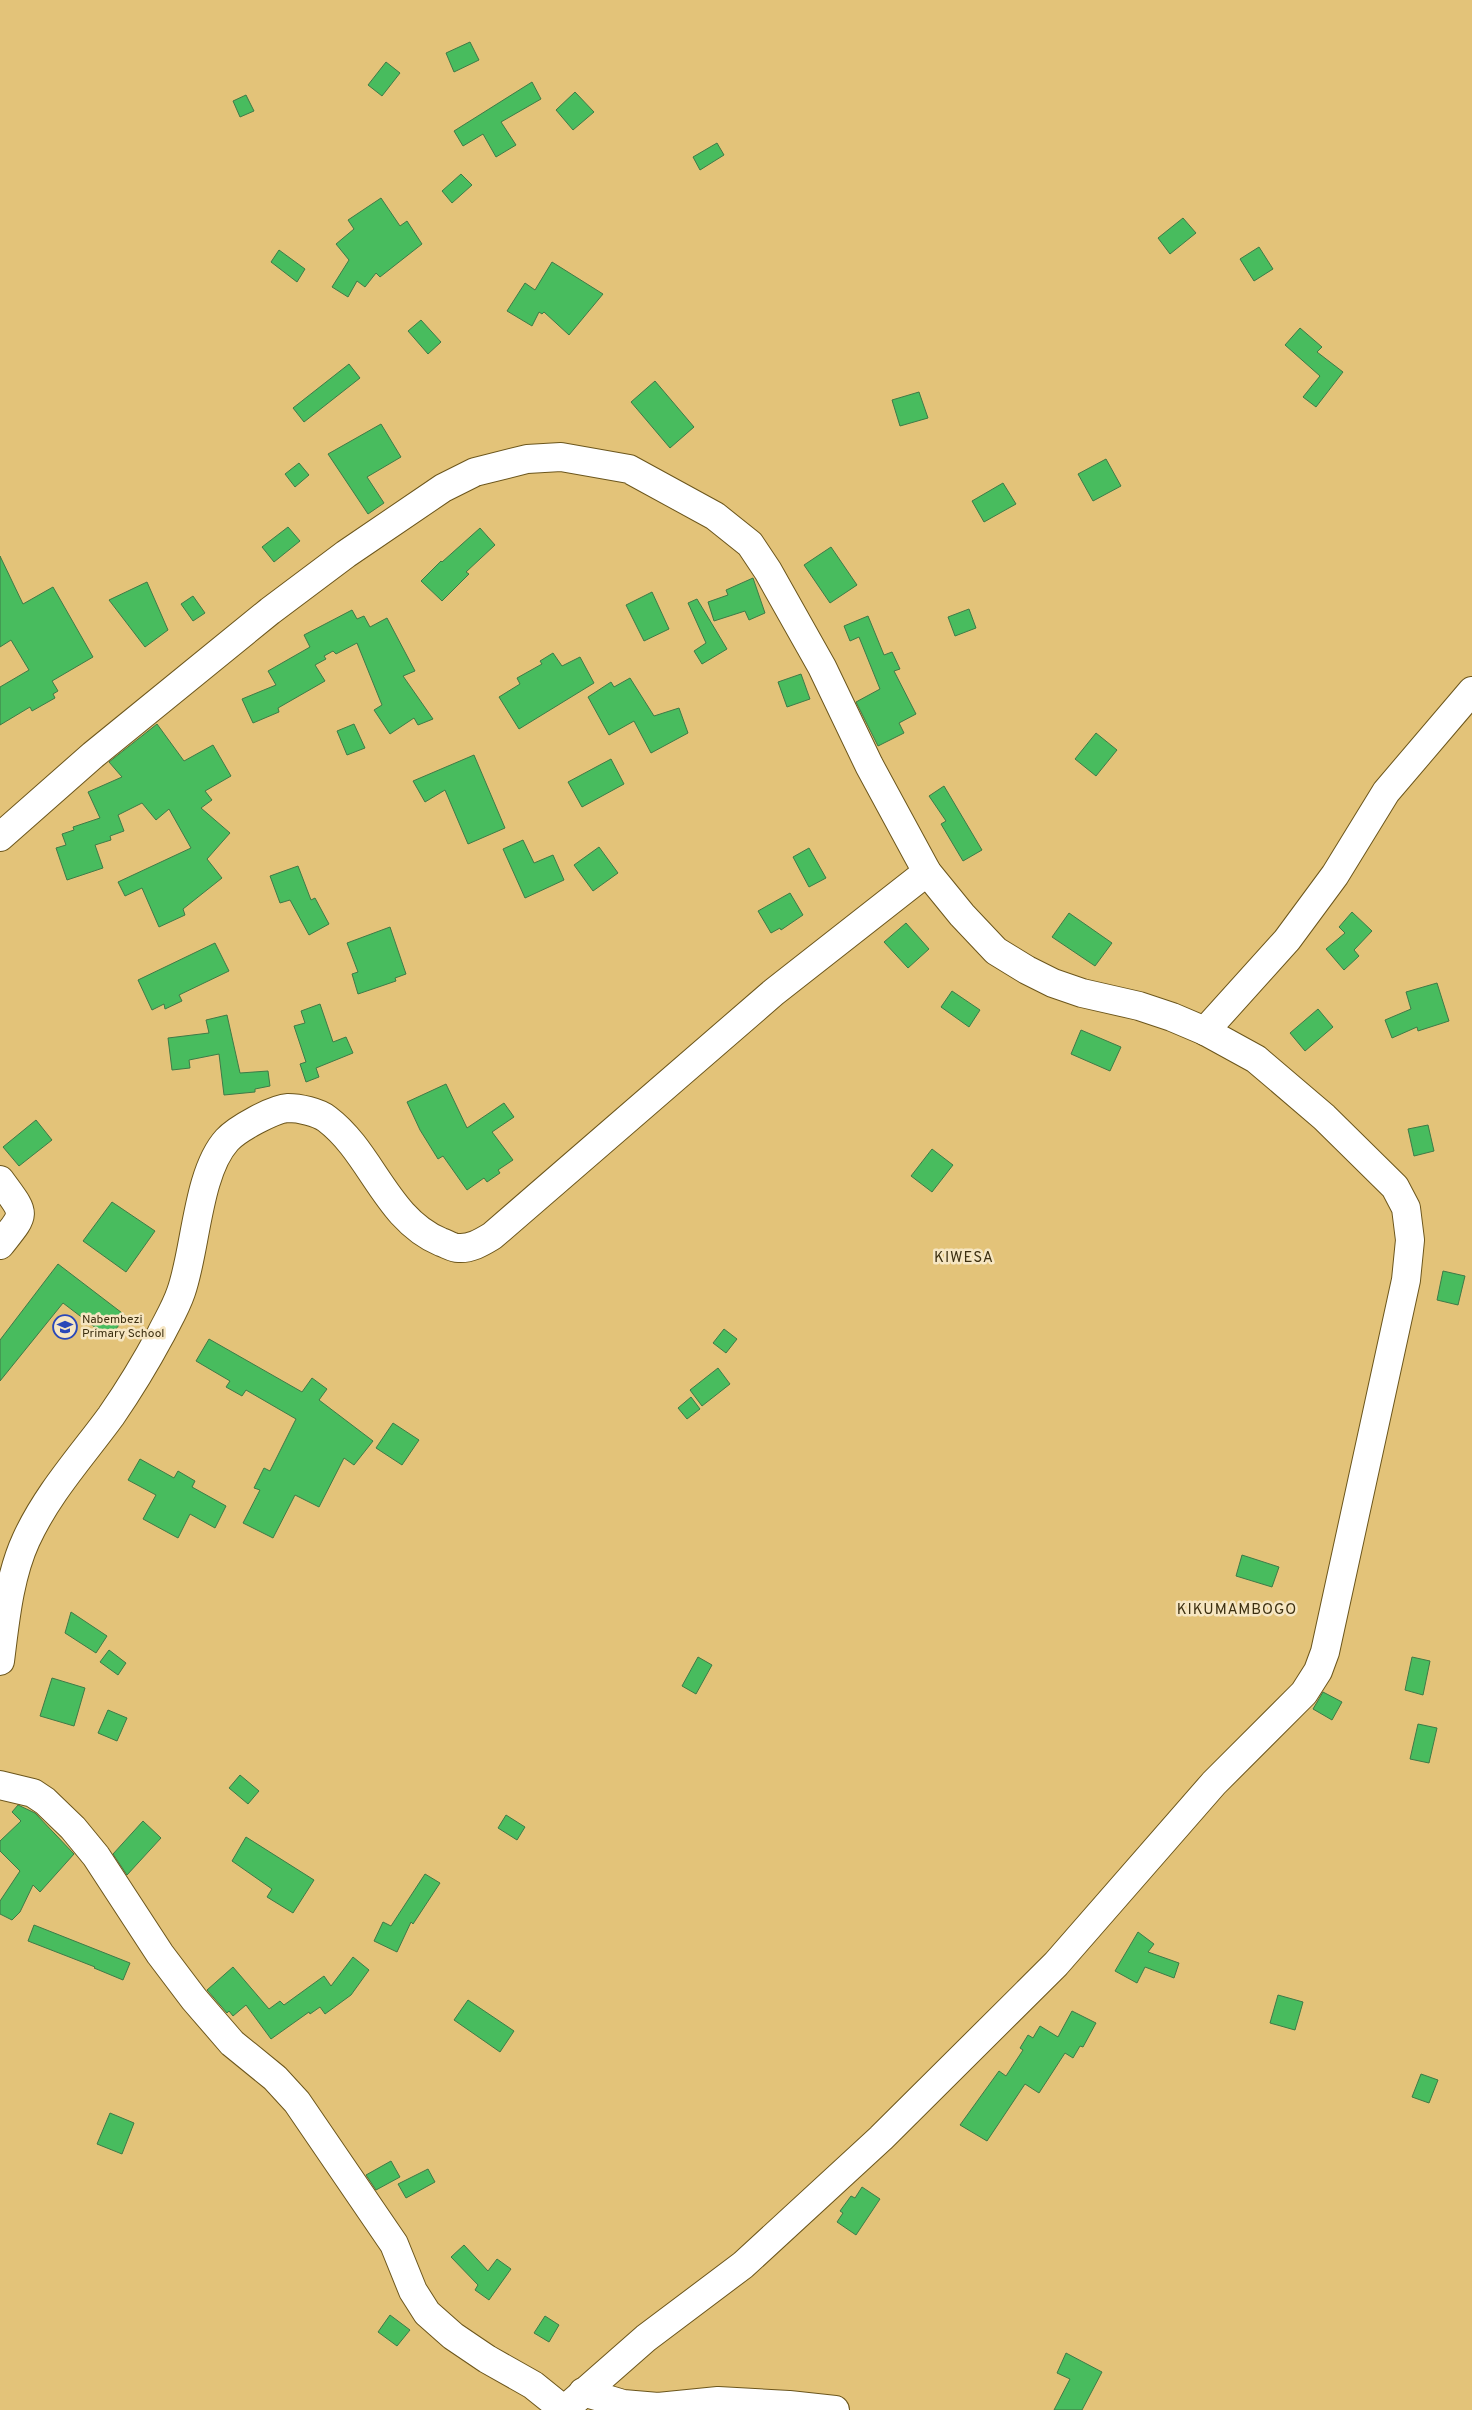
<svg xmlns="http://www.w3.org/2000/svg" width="1472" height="2410" viewBox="0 0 1472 2410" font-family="Overpass,sans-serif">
<rect width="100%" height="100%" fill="#e3c379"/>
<g fill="#48bc5e" stroke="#3f7a47">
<path d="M470,42L479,60L454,72L446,53Z"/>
<path d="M386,62L400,73L382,96L368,85Z"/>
<path d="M532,82L541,99L501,122L516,145L496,157L483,134L463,146L454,131Z"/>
<path d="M575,92L594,112L573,130L556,110Z"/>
<path d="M246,95L254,111L240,117L233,101Z"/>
<path d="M717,143L724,155L700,170L693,157Z"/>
<path d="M461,174L472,185L452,203L442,191Z"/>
<path d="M381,198L400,226L407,221L422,244L380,277L376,273L365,287L357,281L348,297L332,287L349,260L336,244L354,229L348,220Z"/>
<path d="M1183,218L1196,233L1170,254L1158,238Z"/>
<path d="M1259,247L1273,269L1254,281L1240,259Z"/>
<path d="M279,250L305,269L297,282L271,262Z"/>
<path d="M552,262L603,294L569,335L544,312L542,314L539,312L532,326L507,311L525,283L535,290Z"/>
<path d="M421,320L441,342L428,354L408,331Z"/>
<path d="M1300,328L1322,347L1317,352L1343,372L1316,407L1303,397L1320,376L1285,345Z"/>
<path d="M349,364L360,378L304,422L293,408Z"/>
<path d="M655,381L694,427L670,448L631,402Z"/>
<path d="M919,392L928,418L900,426L892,400Z"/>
<path d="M381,424L401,457L367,477L384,503L368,514L328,454Z"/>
<path d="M1106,459L1121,486L1093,501L1078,474Z"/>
<path d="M299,463L309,475L295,487L285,474Z"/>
<path d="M1003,483L1016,504L984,522L972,501Z"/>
<path d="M288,527L300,541L274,562L262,547Z"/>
<path d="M480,528L495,545L466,572L469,574L442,601L421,581L441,561L442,562Z"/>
<path d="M831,547L857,585L830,603L804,565Z"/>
<path d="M0,556L23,604L53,587L93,657L52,681L58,691L53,694L55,698L32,711L30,707L0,725V687L29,670L11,640L0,647Z"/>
<path d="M753,578L765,613L749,620L745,611L714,621L708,602L728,595L726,590Z"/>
<path d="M147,582L168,630L145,647L109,600Z"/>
<path d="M652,592L669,629L644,641L626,605Z"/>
<path d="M193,596L205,613L193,621L181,604Z"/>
<path d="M697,599L727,649L702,664L694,651L706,643L688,603Z"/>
<path d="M969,609L976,628L955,636L948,617Z"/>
<path d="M352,610L357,619L364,616L370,627L387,618L415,671L403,676L433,719L418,725L414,718L390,734L374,710L382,705L357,643L336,654L333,651L324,656L326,659L315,665L325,681L278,708L279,712L253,723L242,699L276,685L268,671L310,647L304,635Z"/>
<path d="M868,616L884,655L892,652L900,669L894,671L916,714L899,723L904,733L878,746L856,702L880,689L859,637L850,641L844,626Z"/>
<path d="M553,653L562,666L580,657L594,683L519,729L499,697L520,684L517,678L542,664L540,661Z"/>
<path d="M801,674L810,699L787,707L778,682Z"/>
<path d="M630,678L654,716L679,708L688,733L651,753L634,721L609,735L588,697L611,682L614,687Z"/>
<path d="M157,724L184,761L213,745L231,776L205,791L212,800L201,808L230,833L207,859L222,878L183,909L185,915L159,927L142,888L125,896L118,882L191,848L169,809L156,820L142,803L118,815L124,831L110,836L111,840L95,845L103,868L67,880L56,848L66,845L62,834L74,830L73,827L100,818L88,792L122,777L109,762Z"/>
<path d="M354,724L365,748L347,755L337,731Z"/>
<path d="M1096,733L1117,750L1096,776L1075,759Z"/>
<path d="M474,755L505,828L468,844L445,790L425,802L413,781Z"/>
<path d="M611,759L624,784L582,807L568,782Z"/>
<path d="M944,786L982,850L963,861L941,824L946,821L929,796Z"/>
<path d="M523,840L534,863L553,855L564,880L525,898L503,849Z"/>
<path d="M599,847L618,873L593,891L574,865Z"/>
<path d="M809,848L826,878L809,887L793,857Z"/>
<path d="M298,866L311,900L315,898L329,924L309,935L290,900L280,903L270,876Z"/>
<path d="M790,893L803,915L781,930L780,928L771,933L758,911Z"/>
<path d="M1352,912L1372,931L1354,950L1359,956L1344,970L1326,949L1345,933L1339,927Z"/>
<path d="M1069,913L1112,943L1095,966L1052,937Z"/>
<path d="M906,923L929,949L908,968L884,942Z"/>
<path d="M390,927L406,974L395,978L396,981L358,994L352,974L358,972L347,943Z"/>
<path d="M215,943L229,971L179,995L182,1001L165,1009L164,1004L152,1010L138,980Z"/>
<path d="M1437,983L1449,1021L1418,1031L1417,1027L1392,1038L1385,1020L1411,1009L1406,992Z"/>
<path d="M952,991L980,1010L969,1027L941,1007Z"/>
<path d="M320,1004L333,1042L346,1037L353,1053L316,1068L319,1077L306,1082L300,1064L306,1062L294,1026L305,1023L301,1011Z"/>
<path d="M1318,1009L1333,1027L1305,1051L1290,1033Z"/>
<path d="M227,1015L240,1073L268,1071L270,1086L255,1089V1092L224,1095L219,1054L189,1060L190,1068L172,1070L168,1038L209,1033L206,1020Z"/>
<path d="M1081,1030L1121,1047L1110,1071L1071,1054Z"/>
<path d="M446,1084L467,1128L504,1103L514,1117L492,1132L513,1160L498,1170L500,1173L487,1182L484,1178L467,1190L443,1156L438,1159L420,1130L407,1102Z"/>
<path d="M36,1120L52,1140L19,1166L3,1147Z"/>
<path d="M1428,1125L1434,1151L1414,1156L1408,1129Z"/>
<path d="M932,1149L953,1165L932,1192L911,1176Z"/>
<path d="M112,1202L155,1231L126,1272L83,1241Z"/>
<path d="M58,1264L126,1316L109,1338L63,1303L0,1381V1340Z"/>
<path d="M1443,1271L1465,1276L1458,1305L1437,1300Z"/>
<path d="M724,1329L737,1339L726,1353L713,1343Z"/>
<path d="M209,1339L302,1392L312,1378L327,1389L319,1400L373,1441L354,1465L344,1458L319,1507L295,1495L273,1538L243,1523L260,1490L254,1488L264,1468L270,1471L296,1419L246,1390L242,1396L226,1387L230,1381L196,1361Z"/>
<path d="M718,1368L730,1384L702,1406L690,1390Z"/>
<path d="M691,1397L700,1409L687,1419L678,1408Z"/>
<path d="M393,1423L419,1440L402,1465L376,1448Z"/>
<path d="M140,1459L174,1478L178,1471L195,1481L192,1487L226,1506L215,1528L190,1514L178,1538L143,1519L156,1495L128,1480Z"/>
<path d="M1242,1555L1279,1567L1272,1587L1236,1576Z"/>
<path d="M71,1612L107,1636L96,1653L65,1633Z"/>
<path d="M109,1650L126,1663L118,1675L100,1662Z"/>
<path d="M698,1657L712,1665L696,1694L682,1686Z"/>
<path d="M1412,1657L1430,1661L1423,1695L1405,1690Z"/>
<path d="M52,1678L85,1688L74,1726L40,1716Z"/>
<path d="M1323,1692L1342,1702L1332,1720L1313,1709Z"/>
<path d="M108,1710L127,1718L117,1741L98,1733Z"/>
<path d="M1418,1724L1437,1728L1429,1763L1410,1759Z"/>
<path d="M240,1775L259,1791L248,1804L229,1788Z"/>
<path d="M18,1805L35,1813L74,1854L40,1892L33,1885L20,1912L12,1920L0,1914V1901L20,1871L0,1851V1841L21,1821L12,1812Z"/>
<path d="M506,1815L525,1827L517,1840L498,1828Z"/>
<path d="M143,1821L161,1838L127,1875L113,1854Z"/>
<path d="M246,1837L314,1880L293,1913L267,1897L272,1889L232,1861Z"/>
<path d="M425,1874L440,1883L413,1924L411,1922L397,1952L374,1941L383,1922L391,1926Z"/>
<path d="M34,1925L130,1963L123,1980L94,1968L95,1967L28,1941Z"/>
<path d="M1138,1932L1154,1944L1148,1952L1179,1963L1174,1978L1145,1967L1137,1983L1115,1971Z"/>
<path d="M353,1957L369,1970L351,1995L325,2014L320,2007L310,2014L309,2012L271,2039L246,2005L233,2016L229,2011L227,2013L207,1990L233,1967L269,2009L280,2001L284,2005L324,1976L331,1986Z"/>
<path d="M1278,1995L1303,2002L1295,2030L1270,2023Z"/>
<path d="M468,2000L514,2031L500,2052L454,2020Z"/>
<path d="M1072,2011L1096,2023L1083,2047L1080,2046L1073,2058L1065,2053L1039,2093L1025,2084L987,2141L960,2125L999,2071L1006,2076L1023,2050L1020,2048L1028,2035L1033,2038L1040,2026L1058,2037Z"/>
<path d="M1421,2074L1438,2080L1429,2103L1412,2097Z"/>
<path d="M110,2113L134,2123L122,2154L97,2144Z"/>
<path d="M391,2161L400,2177L376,2190L366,2175Z"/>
<path d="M428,2169L435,2182L406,2198L398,2184Z"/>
<path d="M862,2187L880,2199L856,2235L837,2222L843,2213L840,2211L851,2196L855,2198Z"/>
<path d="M464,2245L488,2271L497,2259L511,2269L489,2300L475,2290L478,2285L451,2257Z"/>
<path d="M390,2315L410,2330L397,2346L378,2332Z"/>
<path d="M545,2316L559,2325L549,2342L534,2333Z"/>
<path d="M1066,2353L1102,2372L1082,2410H1054L1070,2379L1057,2373Z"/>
</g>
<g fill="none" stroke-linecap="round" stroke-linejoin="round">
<g stroke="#6c561c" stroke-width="30">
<g id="minor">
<path d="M0,837L93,755L270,611L346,554L443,488L475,472L527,459L561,457L629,469L715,516L750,544L768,571L822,667L869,765L927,872L962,915L996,951L1027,970L1053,983L1082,993L1139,1006L1172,1017L1205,1031L1256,1059L1324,1117L1395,1187L1406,1208L1410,1240L1406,1280L1325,1652L1318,1671L1304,1693L1214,1783L1056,1964L881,2138L743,2265L646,2338L564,2410"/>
<path d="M1205,1031L1287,940L1335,875L1386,792L1472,691"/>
<path d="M0,1180C26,1216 27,1211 0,1245"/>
<path d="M0,1661C5,1622 9,1577 26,1540C47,1494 81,1457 111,1416C129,1390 146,1362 161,1334C168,1320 176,1307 181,1292C196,1250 197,1173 227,1140C237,1129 273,1109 288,1108C299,1108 318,1112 327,1119C372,1153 386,1219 441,1242C447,1244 453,1248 458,1248C471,1249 482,1242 492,1236L774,992L927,872"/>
<path d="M0,1785L33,1793L45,1801L73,1828L96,1856L160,1954L194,1999L232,2043L275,2078L297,2102L394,2244L413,2291L427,2313L453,2336L487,2359L533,2385L564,2410"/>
<path d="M583,2392L623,2404L658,2407L718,2401L789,2405L835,2410"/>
</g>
</g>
<use href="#minor" stroke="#fff" stroke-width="28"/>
</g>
<defs>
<g id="school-ring" transform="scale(1.25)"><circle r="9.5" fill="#f6e6c2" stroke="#2a48b8" stroke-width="1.5"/><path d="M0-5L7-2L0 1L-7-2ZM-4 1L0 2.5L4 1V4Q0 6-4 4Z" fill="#2a48b8"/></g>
</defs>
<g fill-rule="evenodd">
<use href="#school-ring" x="65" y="1327"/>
</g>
<g text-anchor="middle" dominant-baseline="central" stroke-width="5" stroke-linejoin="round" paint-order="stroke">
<g font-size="12" fill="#3c2f10" stroke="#f6e6c2" text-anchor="start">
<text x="82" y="1320">Nabembezi<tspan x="82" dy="14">Primary School</tspan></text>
</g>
<g font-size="15" letter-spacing="1" fill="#3c2f10" stroke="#f6e6c2">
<text x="964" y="1258">KIWESA</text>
<text x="1237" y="1610">KIKUMAMBOGO</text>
</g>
</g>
</svg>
